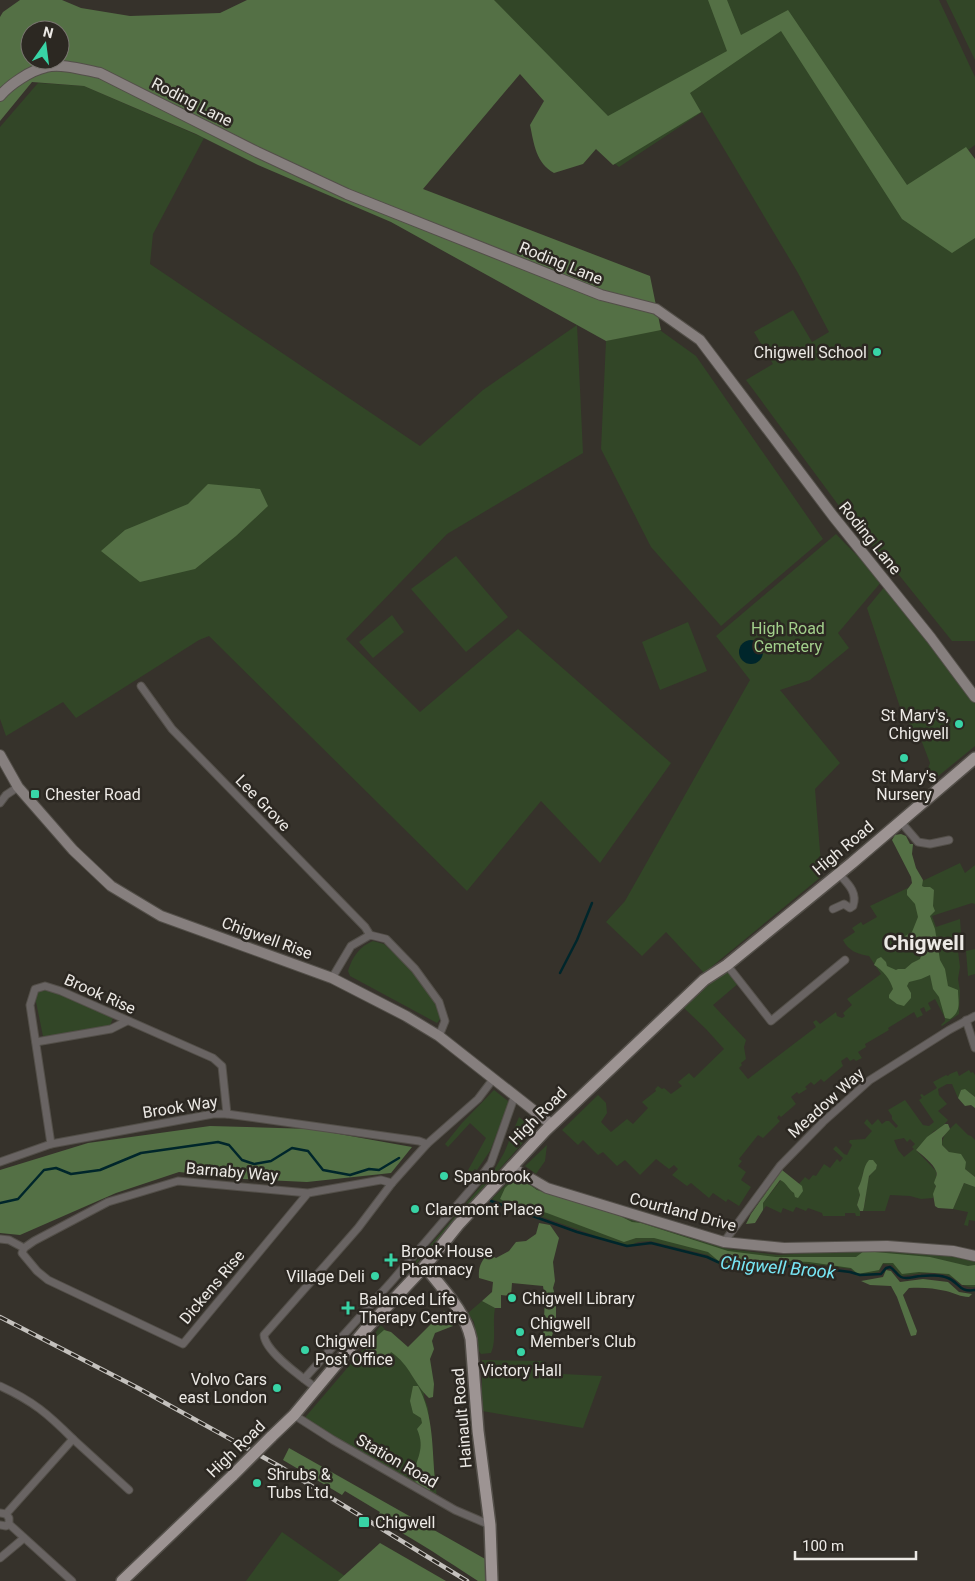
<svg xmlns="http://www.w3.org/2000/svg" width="975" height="1581" viewBox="0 0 975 1581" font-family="Roboto,sans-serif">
<rect width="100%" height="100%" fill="#36322b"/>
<g fill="#324627" fill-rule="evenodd">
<path d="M491,0H939L975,77V145L967,151L975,161V641H952L887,560L859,533L746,380L773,364L754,332L793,310L812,342L829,332L798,273L702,112L619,167L596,149Z"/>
<path d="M946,0H975V60Z"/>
<path d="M38,83L84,86L204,138L153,234L150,264L420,446L483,390L577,325L583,453L447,534L346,639L420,712L518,629L671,763L600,863L541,801L467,891L209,636L199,640L76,718L63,702L6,736L0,719V127Z"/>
<path d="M657,328L696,356L823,539L721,626L651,547L601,449L606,341Z"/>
<path d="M836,534L882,581L838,633L849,648L810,680L780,690L840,763L815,789L822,876L704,973L666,932L642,956L606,922L625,901L750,680L716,636Z"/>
<path d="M456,556L508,617L466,652L411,589Z"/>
<path d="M886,585L975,703V746L931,782L925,776L930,763L920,737L903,716L867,608Z"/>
<path d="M392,615L404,632L373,658L359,642Z"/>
<path d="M688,622L707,671L660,690L642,642Z"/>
<path d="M960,863L965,873L975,865V904L972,903L932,916L936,927L960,919L961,933L958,951L960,967L958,979L960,991L959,1014L942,1026L941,1025L945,1021V1018L935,999L928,1003L931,1009L926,1012L924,1007L920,1009L923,1015L917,1018L914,1012L888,1028L889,1030L865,1044L866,1047L858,1052L862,1058L856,1061L854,1059L850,1061L847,1057L841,1061L843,1066L824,1082L821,1079L814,1085L811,1082L805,1087L807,1089L799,1094L797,1092L791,1097L796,1104L781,1117L779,1115L777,1118L780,1121L763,1138L758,1135L739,1159L742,1161L738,1166L746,1172L741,1180L751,1187L739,1206L728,1199L726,1202L713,1193L709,1198L691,1183L687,1186L672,1175L678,1169L674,1165L669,1169L656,1159L640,1175L625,1160L617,1166L603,1152L598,1155L583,1140L578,1145L562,1130L598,1095L606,1103L607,1113L601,1122L611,1132L627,1119L633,1124L648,1108L642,1102L656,1091L655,1089L658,1086L662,1089L664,1088L671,1094L682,1086L678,1082L689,1073L694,1078L724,1049L706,1029L684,1008L728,967L740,982L713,1005L746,1040L744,1047L746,1059L741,1063L742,1065L739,1068L748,1079L816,1027L813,1022L816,1020L820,1024L836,1012L837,1016L842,1018L845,1016L843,1013L852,1005L847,999L881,974L869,956C858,954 848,951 843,940L855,932L852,928L861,922L863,925L877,917L870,906Z"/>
<path d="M373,941L384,944L411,969L436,1002L441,1018L437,1023L350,976L348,971C352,957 360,946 373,941Z"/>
<path d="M975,949V974L968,976L966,951Z"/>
<path d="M45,986L114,1015L110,1026L50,1038L43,1036L35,997L37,990Z"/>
<path d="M969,1070L971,1073L973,1072L975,1075V1097L969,1092L961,1090L958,1098L952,1084H947L938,1089L939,1095L947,1104L938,1111L948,1120L941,1128L934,1131L916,1150L936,1171V1185L933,1198L921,1199L910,1196L890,1195L885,1211H863C867,1200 865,1188 869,1178C870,1173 876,1171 877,1165L863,1172L862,1181L858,1188L860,1195L857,1205L860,1211V1216H856L855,1213H845V1216H823L822,1213L808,1208L806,1211L796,1207L793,1212L783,1208L781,1213L766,1206L763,1210V1203L781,1180L787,1184H799L805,1177L809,1180L813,1175L816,1176L824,1164L830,1168L837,1159L840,1162L843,1158L833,1149L836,1146L844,1154L847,1155L852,1145L849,1142L850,1140L865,1139L872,1131L864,1123L867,1119L872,1125L878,1119L882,1124L886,1121H889L896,1128L898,1126L892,1119V1116L888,1110L905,1100L923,1125L929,1126L934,1122L919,1100L922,1098L920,1095L922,1094L924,1096L937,1088L933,1082L946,1075L948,1076L950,1074L957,1071L959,1076ZM904,1138L907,1142L910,1139L915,1144L912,1147L914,1149L904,1157L898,1150L894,1140Z"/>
<path d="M494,1090L508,1101V1105L490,1151L477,1170L475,1169L470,1173L467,1172L486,1138L470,1123L448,1147L445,1144L462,1123Z"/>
<path d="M519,1117L535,1129L408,1273H406L493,1172L504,1153Z"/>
<path d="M956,1123L968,1135L971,1136L975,1140V1177L965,1169V1162L949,1152L942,1145C942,1135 949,1130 956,1123Z"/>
<path d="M547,1145L545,1161L536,1174L525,1166Z"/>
<path d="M517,1173L537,1189L728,1249L778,1255L870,1249L951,1256L975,1261V1287C962,1289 957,1278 946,1275C932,1271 916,1274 901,1276L892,1265L883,1264L879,1272L857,1276L851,1269C807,1263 763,1260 719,1265L708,1255L650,1241L638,1242L627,1247L492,1199Z"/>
<path d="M964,1183L975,1187V1221L969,1220L968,1226L964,1225L968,1212L953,1209Z"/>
<path d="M482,1301L495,1308C492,1323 497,1340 491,1353L481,1354L478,1350L474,1322L468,1313Z"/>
<path d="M381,1325L408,1355L423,1365L424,1397L428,1408L437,1499L302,1421L366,1346Z"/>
<path d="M482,1360L544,1361V1373L602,1376L583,1428L482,1411Z"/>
<path d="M282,1532L352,1581H246Z"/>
</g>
<g fill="#547045" fill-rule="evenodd">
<path d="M20,0H62L81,8L130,16L220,13L247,0H494L608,116L727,51L708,0H727L741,35L788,10L907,185L966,147L975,159V238L952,253L902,219L781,31L690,93L701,112L613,165L596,149L583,164L554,173C536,163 534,144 530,125L544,101L520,74L423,189L650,276L661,330L606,341L391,222L258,165L196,134L84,86L32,82L0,121V17L3,12ZM30,30H60V60H30Z"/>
<path d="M208,484L260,489L268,506L236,536L195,569L140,582L101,551L125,530L188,504Z"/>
<path d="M901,834L906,836L910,844H913L912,854L916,868L923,880L922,886L924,887H930L934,890L933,906L935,911L930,916L935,929L940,960L945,969L948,986L958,990C958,1002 962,1011 950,1019L945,1018L939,997L933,989L930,975L921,979L909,982L907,986L911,993V998L904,1006L897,1004L889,998V995L893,989C890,979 883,970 874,965L877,959L881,957L886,962L887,966L896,970L898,969H905L912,963L920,959L921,956L909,949L902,941L905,936L912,932L918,917L915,904L907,895V890L912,883L911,877L892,840L895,835Z"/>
<path d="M965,1089L975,1097V1108L971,1105L965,1106L958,1098L961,1090Z"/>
<path d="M945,1124H948L950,1129L942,1138V1145L949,1152L961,1154L966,1162L965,1169L975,1177V1187L964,1183L953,1209L938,1208L935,1206L933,1194L936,1186L934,1183C935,1179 938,1175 936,1171C933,1163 922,1155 916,1150L927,1137Z"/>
<path d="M210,1126L311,1129L412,1147L391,1173L307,1182L243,1179L179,1172L116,1193L20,1235L0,1233V1170L88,1143Z"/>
<path d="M869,1160H873L877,1165L876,1169L869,1176L864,1207L863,1211H860L857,1205L860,1195L858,1188C864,1178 862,1168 869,1160Z"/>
<path d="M782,1170L802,1186L803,1191L798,1198L795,1197L794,1193C788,1189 787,1183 780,1180L763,1203V1210L755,1223L746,1224L751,1214Z"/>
<path d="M517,1176L537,1190L620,1216L632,1222L641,1223L728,1251L776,1257H856L864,1251L930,1257L968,1266L975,1265V1285H962L949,1274L919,1272L902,1274L893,1263H883L879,1270L858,1274L851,1268L809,1262L764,1260L721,1263L708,1252L654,1238H636L624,1242L547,1213L506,1202L500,1199L505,1188Z"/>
<path d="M539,1223L550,1225L559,1238L553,1262L555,1281L553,1288L556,1299V1322L552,1336L548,1340L543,1336L545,1299L543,1286L512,1283L511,1296L501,1295V1308H495L482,1301L492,1292L493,1282L479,1278C478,1268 481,1261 488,1254L496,1258L509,1251L516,1242L526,1241L536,1234Z"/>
<path d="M886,1270L891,1271L900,1282L923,1279L948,1282L959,1292L972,1294L969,1297C961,1297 954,1293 946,1291C934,1288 921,1287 909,1288L903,1295L917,1331L916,1335L911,1336L897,1297L891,1286L870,1285L861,1281L883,1277Z"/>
<path d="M444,1311L447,1313L453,1326L435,1333L432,1341L434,1349L430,1359L434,1384L433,1397L429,1398C414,1384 410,1365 391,1352L387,1360C379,1364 374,1364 366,1360V1346L384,1330L391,1332L408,1347Z"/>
<path d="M413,1386H418C434,1415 432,1450 435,1481L429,1491L418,1485L413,1478C416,1457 426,1450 417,1429L422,1423L421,1418L413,1413L410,1401Z"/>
<path d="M289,1448L487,1560L486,1581H478C444,1559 412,1537 376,1519L380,1512L345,1491L342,1495L283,1460Z"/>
<path d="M380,1543L446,1581H338Z"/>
</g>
<circle fill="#00262b" cx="751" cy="652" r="12"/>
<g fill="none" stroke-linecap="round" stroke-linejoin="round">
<g stroke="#00262b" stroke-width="2.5">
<path d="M560,973L577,940L592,903"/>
<path d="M491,1201L577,1232L627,1246L651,1243L707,1257L722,1264L810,1267L850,1272L860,1275L881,1274L886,1268L890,1267C895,1270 897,1275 901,1277C907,1280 915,1276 921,1276C928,1275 941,1275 948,1278C959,1282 959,1293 975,1290"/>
<path d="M0,1203L18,1199L44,1170L56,1168L71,1174L100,1170L141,1153L218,1142L229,1145L242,1160L254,1164L271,1161L292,1148L308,1151L323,1170L350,1175L369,1169L379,1170L399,1158"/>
</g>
<g stroke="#534f49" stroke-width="9">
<g id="street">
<path d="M141,686L172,729L365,927L370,935"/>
<path d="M0,803L6,795L18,787"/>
<path d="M900,821L918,842L930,844L949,840"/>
<path d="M833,909L844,904L850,908L853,906C858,892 847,883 839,874"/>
<path d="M727,965L771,1021L845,960"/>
<path d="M332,978L351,946L370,935L386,939L415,969L439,1002L445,1021L439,1036"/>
<path d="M966,1020L975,1048"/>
<path d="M36,1042L111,1029L127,1021"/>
<path d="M51,1144L30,1005L35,989L45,986L61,991L213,1058L222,1066L227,1114"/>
<path d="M0,1162L51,1144L213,1114H227L419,1141L427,1144"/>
<path d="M308,1193L178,1181L108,1202L34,1241L24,1248L22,1253L37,1271L48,1280L183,1344L308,1193L381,1180L392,1183"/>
<path d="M0,1239L9,1240L24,1248"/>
<path d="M724,1242L780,1166L823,1122L870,1080L949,1030L975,1016"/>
<path d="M304,1379L392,1281L477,1182L491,1163L515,1095"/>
<path d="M0,1386C33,1401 48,1414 73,1439L6,1514"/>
<path d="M316,1388C303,1378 265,1352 264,1335L358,1228L392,1183L427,1144L478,1099L494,1078"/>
<path d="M294,1415L333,1440L455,1510L490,1525"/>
<path d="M73,1439L129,1490"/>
<path d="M0,1513L6,1514L9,1518V1524L72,1581"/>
<path d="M0,1525L6,1526L9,1524"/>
<path d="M0,1558L24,1538"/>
</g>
</g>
<g stroke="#534f49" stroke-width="12">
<g id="secondary">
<path d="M0,96C9,85 31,70 46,67C61,63 84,70 100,73L257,152L347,194L601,295L656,309L700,340L833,516L931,638L975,697"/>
<path d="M0,755L18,787L73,850L111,886L161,916L332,978L406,1016L439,1036L551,1124"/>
<path d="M511,1167L547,1188L724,1242L784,1248L887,1246L953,1251L975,1256"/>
</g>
</g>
<g stroke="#534f49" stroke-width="14">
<g id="primary">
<path d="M425,1266C442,1289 465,1310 471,1339L478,1431L490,1525L492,1581"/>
<path d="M271,1437L294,1415L365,1330L425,1266L458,1225L545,1131L704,980L727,965L852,863L975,758"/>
<path d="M122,1581L233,1475"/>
</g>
</g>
<use href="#street" stroke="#696463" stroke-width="7"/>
<use href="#secondary" stroke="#867f7e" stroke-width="10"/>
<use href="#primary" stroke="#9d9493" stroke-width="11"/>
<g stroke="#c4c1bd" stroke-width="4.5">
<path id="rail" d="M0,1317L138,1388L279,1466L467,1581"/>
</g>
<use href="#rail" stroke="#2c2822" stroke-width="2.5" stroke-dasharray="8" stroke-linecap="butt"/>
<g stroke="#534f49" stroke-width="14" stroke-linecap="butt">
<path id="primary-bridge" d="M233,1475L271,1437"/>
</g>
<use href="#primary-bridge" stroke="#9d9493" stroke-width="11"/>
</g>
<g fill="#38d4a6" stroke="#2c2822" stroke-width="2">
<circle cx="877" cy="352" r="5"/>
<circle cx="959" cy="724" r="5"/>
<circle cx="904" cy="758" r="5"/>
<rect x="30" y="789" width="10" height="10" rx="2.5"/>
<circle cx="444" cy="1176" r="5"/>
<circle cx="415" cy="1209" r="5"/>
<path d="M388.5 1252.5h5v5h5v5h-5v5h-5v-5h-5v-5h5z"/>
<circle cx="375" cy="1276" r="5"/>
<circle cx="512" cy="1298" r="5"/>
<path d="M345.5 1300.5h5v5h5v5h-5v5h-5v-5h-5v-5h5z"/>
<circle cx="520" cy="1332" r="5"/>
<circle cx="305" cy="1350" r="5"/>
<circle cx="521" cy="1352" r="5"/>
<circle cx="277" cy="1388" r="5"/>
<circle cx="257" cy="1483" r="5"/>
<rect x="358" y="1516" width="12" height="12" rx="2.5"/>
</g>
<g text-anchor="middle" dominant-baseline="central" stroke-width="5" stroke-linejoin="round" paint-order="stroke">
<g font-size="16" fill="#ece9e5" stroke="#2c2822">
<text transform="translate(192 102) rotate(27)">Roding Lane</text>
<text transform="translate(561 263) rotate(22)">Roding Lane</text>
<text transform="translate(870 538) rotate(51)">Roding Lane</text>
<text transform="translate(263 803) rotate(46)">Lee Grove</text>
<text transform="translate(843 848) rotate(-40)">High Road</text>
<text transform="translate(267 938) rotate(20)">Chigwell Rise</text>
<text transform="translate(100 994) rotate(24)">Brook Rise</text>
<text transform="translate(826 1103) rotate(-42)">Meadow Way</text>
<text transform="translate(180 1107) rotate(-9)">Brook Way</text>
<text transform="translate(538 1116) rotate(-45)">High Road</text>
<text transform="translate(232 1172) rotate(5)">Barnaby Way</text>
<text transform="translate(683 1212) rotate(15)">Courtland Drive</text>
<text transform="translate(212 1287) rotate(-50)">Dickens Rise</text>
<text transform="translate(462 1418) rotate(-95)">Hainault Road</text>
<text transform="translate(236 1449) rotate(-44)">High Road</text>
<text transform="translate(397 1461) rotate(30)">Station Road</text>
</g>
<g font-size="16" fill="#ece9e5" stroke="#2c2822" text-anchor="start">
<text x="867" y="352" text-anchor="end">Chigwell School</text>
<text x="949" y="715" text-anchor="end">St Mary's,<tspan x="949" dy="18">Chigwell</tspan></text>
<text x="904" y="776" text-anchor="middle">St Mary's<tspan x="904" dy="18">Nursery</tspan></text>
<text x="45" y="794">Chester Road</text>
<text x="454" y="1176">Spanbrook</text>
<text x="425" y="1209">Claremont Place</text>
<text x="401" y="1251">Brook House<tspan x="401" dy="18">Pharmacy</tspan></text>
<text x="365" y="1276" text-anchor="end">Village Deli</text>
<text x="522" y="1298">Chigwell Library</text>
<text x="359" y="1299">Balanced Life<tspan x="359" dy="18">Therapy Centre</tspan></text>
<text x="530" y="1323">Chigwell<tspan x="530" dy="18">Member's Club</tspan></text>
<text x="315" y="1341">Chigwell<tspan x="315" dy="18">Post Office</tspan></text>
<text x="521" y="1370" text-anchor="middle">Victory Hall</text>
<text x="267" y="1379" text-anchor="end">Volvo Cars<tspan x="267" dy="18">east London</tspan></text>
<text x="267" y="1474">Shrubs &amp;<tspan x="267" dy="18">Tubs Ltd.</tspan></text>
<text x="375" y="1522">Chigwell</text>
</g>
<g font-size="16" fill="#a2cf8b" stroke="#2c2822">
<text x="788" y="628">High Road<tspan x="788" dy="18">Cemetery</tspan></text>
</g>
<g font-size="18" font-style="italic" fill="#77e6f5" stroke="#2c2822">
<text transform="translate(778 1267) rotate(5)">Chigwell Brook</text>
</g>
<g font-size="21" font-weight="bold" fill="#ece9e5" stroke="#2c2822">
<text x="924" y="943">Chigwell</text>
</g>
</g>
<g transform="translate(45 45) rotate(14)"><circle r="24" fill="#2c2822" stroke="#797570"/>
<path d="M0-4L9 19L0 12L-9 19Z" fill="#38d4a6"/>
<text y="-8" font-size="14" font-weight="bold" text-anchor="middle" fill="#ece9e5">N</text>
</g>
<path d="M795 1551v8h121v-8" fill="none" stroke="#ece9e5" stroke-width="2.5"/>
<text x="802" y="1551" font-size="15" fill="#ece9e5" stroke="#2c2822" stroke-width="4" paint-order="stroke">100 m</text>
</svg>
